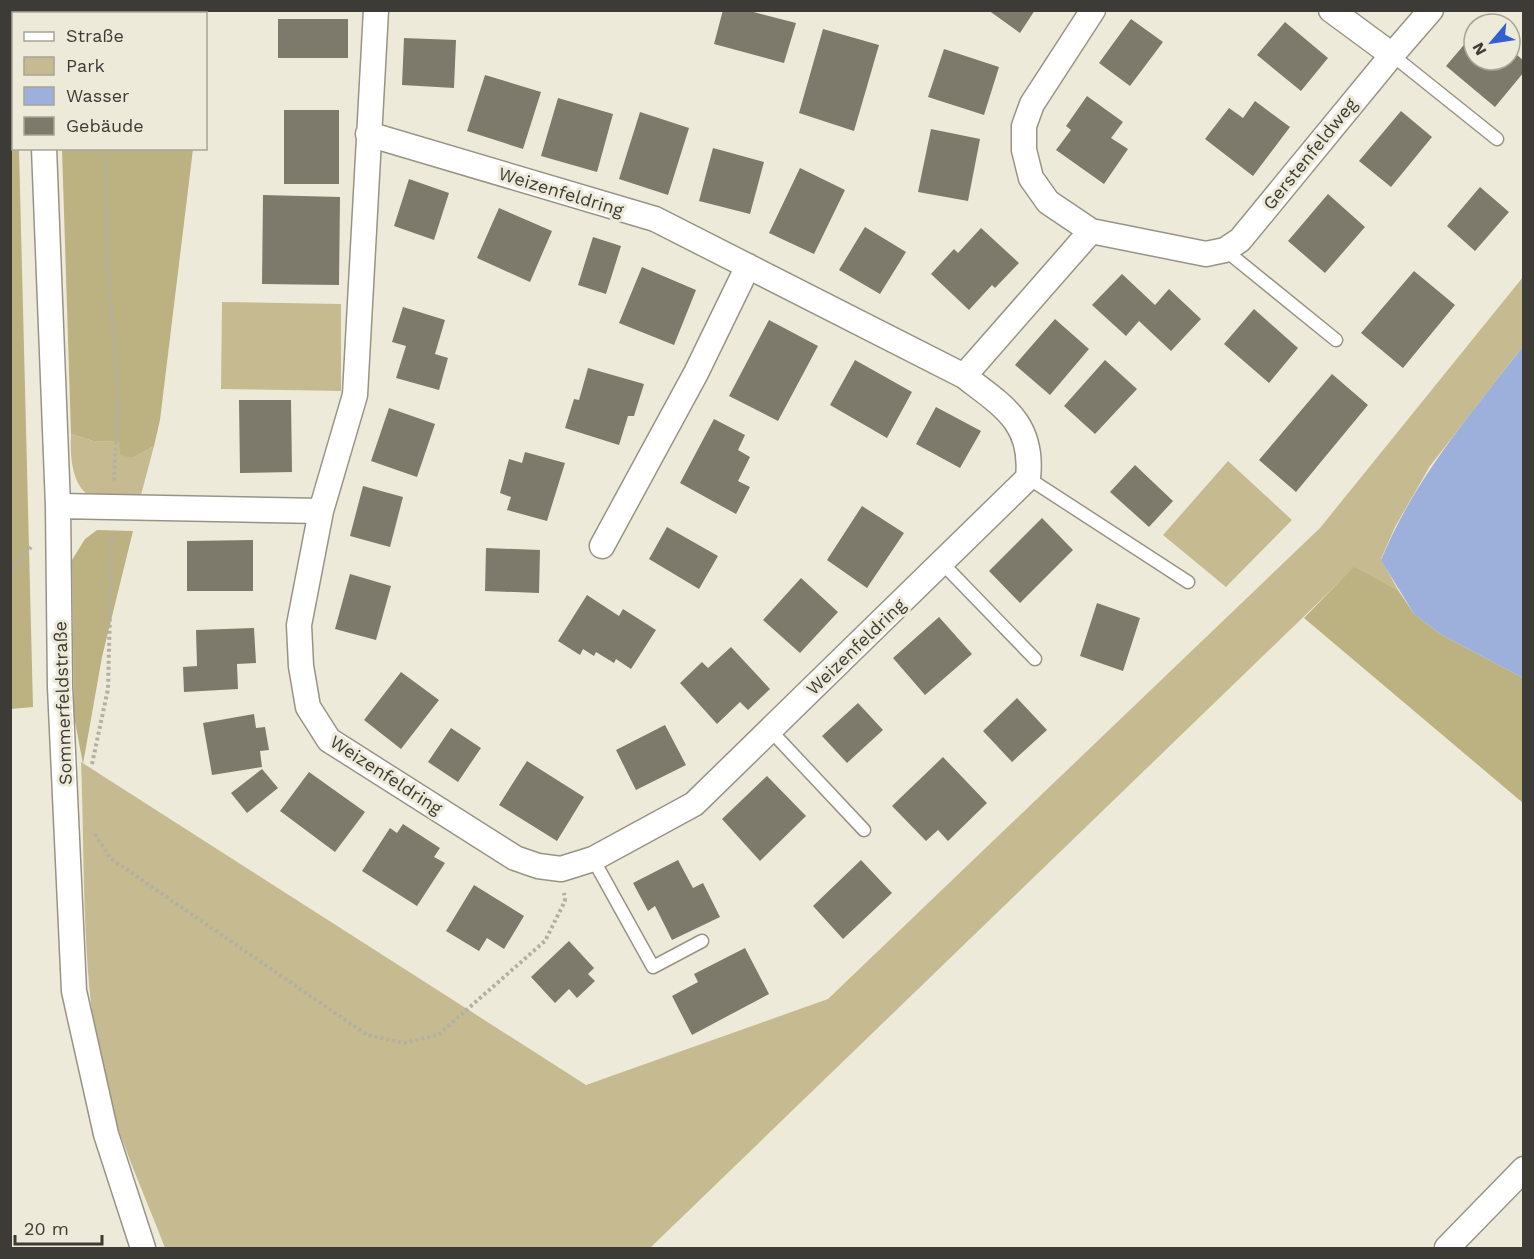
<svg xmlns="http://www.w3.org/2000/svg" width="1534" height="1259" viewBox="0 0 1534 1259" font-family="'Work Sans',sans-serif">
  <style>
    .green { fill: #c6bb90 }
    .forest { fill: #bcb180 }
    .water { fill: #9cb0db }
    .building { fill: #7e7a6b }
    .lines { fill: none; stroke-linecap: round; stroke-linejoin: round }
    .service-casing { stroke: #989485; stroke-width: 15 }
    .minor-casing { stroke: #989485; stroke-width: 27 }
    .path { stroke: #b3b0a2; stroke-width: 4; stroke-dasharray: 3 3; stroke-linecap: butt }
    .service { stroke: #fff; stroke-width: 12 }
    .minor { stroke: #fff; stroke-width: 24 }
    .labels { text-anchor: middle; stroke-width: 6; stroke-linejoin: round; paint-order: stroke }
    .street-label { font-size: 18px; fill: #3d3b35; stroke: #eeead9 }
  </style>
  <rect width="100%" height="100%" fill="#eeead9"/>
  <!-- green -->
  <path class="green" d="M 1523,277 L 1523,346 L 1430,466 L 1395,527 L 1381,559 L 1398,590 L 1354,568 L 650,1248 L 165,1248 C 143,1190 114,1129 101,1068 C 81,972 85,860 81,762 L 586,1085 L 828,999 L 1320,528 Z
    M 222,302 L 341,304 L 341,391 L 221,389 Z
    M 71,434 L 93,441 L 120,442 L 133,458 L 154,446 L 140,499 C 128,499 114,501 102,500 C 71,496 70,457 71,434 Z
    M 1228,461 L 1292,520 L 1226,587 L 1163,535 Z"/>
  <!-- forest -->
  <path class="forest" d="M 16,11 L 14,14 L 14,148 L 19,149 L 33,707 L 11,709 L 10,11 Z
    M 59,11 L 199,10 L 199,14 L 59,14 Z
    M 62,149 L 193,149 L 160,420 L 154,446 L 133,458 L 120,455 L 119,442 L 93,441 L 71,434 Z
    M 97,530 L 133,531 L 102,657 L 83,764 L 74,716 L 72,560 L 85,539 Z
    M 1354,567 L 1398,590 L 1414,614 L 1442,635 L 1523,678 L 1523,803 L 1304,618 Z"/>
  <!-- water -->
  <path class="water" d="M 1523,346 L 1523,678 L 1442,635 L 1414,614 L 1381,560 C 1416,476 1469,417 1523,346 Z"/>
  <!-- building -->
  <path class="building" d="M 723,10 L 746,10 L 796,23 L 784,63 L 714,44 Z
    M 988,10 L 1035,10 L 1020,33 Z
    M 278,19 L 348,19 L 348,58 L 278,58 Z
    M 1131,19 L 1163,42 L 1130,86 L 1099,63 Z
    M 1285,22 L 1328,58 L 1301,91 L 1257,55 Z
    M 823,29 L 879,45 L 854,131 L 799,113 Z
    M 1474,33 L 1474,60 L 1510,60 L 1510,49 L 1524,61 L 1524,72 L 1495,107 L 1446,66 Z
    M 404,38 L 456,40 L 454,88 L 402,85 Z
    M 944,49 L 999,67 L 984,115 L 928,97 Z
    M 485,75 L 541,92 L 523,149 L 467,131 Z
    M 1087,96 L 1123,122 L 1111,138 L 1128,149 L 1104,184 L 1056,150 L 1071,130 L 1066,126 Z
    M 558,98 L 613,114 L 597,172 L 541,156 Z
    M 1255,101 L 1290,127 L 1253,176 L 1205,139 L 1229,108 L 1243,118 Z
    M 284,110 L 339,110 L 339,184 L 284,184 Z
    M 1401,111 L 1432,137 L 1391,187 L 1359,161 Z
    M 640,112 L 689,128 L 668,195 L 619,179 Z
    M 931,129 L 980,139 L 968,201 L 918,192 Z
    M 713,148 L 764,162 L 750,214 L 699,201 Z
    M 800,168 L 845,190 L 814,254 L 769,233 Z
    M 409,179 L 449,193 L 434,240 L 394,226 Z
    M 1480,187 L 1509,212 L 1475,251 L 1447,226 Z
    M 1328,194 L 1365,227 L 1325,273 L 1288,241 Z
    M 263,195 L 340,197 L 339,285 L 262,284 Z
    M 499,208 L 552,231 L 530,282 L 477,258 Z
    M 865,227 L 906,252 L 880,294 L 839,270 Z
    M 981,228 L 1019,263 L 995,288 L 992,285 L 969,310 L 931,274 L 954,249 L 958,253 Z
    M 593,237 L 621,246 L 606,294 L 578,285 Z
    M 642,267 L 696,290 L 674,345 L 619,323 Z
    M 1414,271 L 1455,305 L 1403,368 L 1361,333 Z
    M 1122,274 L 1155,305 L 1169,289 L 1201,319 L 1171,351 L 1139,321 L 1126,336 L 1092,305 Z
    M 403,307 L 445,320 L 435,354 L 448,358 L 439,390 L 396,378 L 406,346 L 392,342 Z
    M 1254,309 L 1298,348 L 1269,383 L 1224,344 Z
    M 1055,319 L 1089,349 L 1050,395 L 1015,365 Z
    M 769,320 L 818,346 L 778,421 L 729,396 Z
    M 855,360 L 912,392 L 887,438 L 830,405 Z
    M 1105,360 L 1137,389 L 1095,434 L 1064,406 Z
    M 588,368 L 644,384 L 634,416 L 628,416 L 619,445 L 565,428 L 574,399 L 579,400 Z
    M 1332,374 L 1368,405 L 1296,492 L 1259,460 Z
    M 239,400 L 291,400 L 292,472 L 240,473 Z
    M 936,407 L 981,431 L 960,468 L 916,444 Z
    M 389,408 L 435,424 L 417,477 L 371,461 Z
    M 714,419 L 745,435 L 738,450 L 750,457 L 738,481 L 750,487 L 736,514 L 680,483 Z
    M 525,452 L 565,463 L 547,521 L 507,510 L 511,497 L 500,493 L 509,459 L 522,463 Z
    M 1135,465 L 1173,501 L 1149,527 L 1110,492 Z
    M 363,486 L 403,497 L 390,547 L 350,536 Z
    M 862,506 L 904,533 L 867,588 L 827,560 Z
    M 1042,518 L 1073,550 L 1020,603 L 989,571 Z
    M 667,527 L 718,556 L 699,589 L 649,559 Z
    M 253,540 L 253,591 L 187,591 L 187,541 Z
    M 486,548 L 540,550 L 539,593 L 485,591 Z
    M 350,574 L 391,586 L 376,640 L 335,629 Z
    M 801,578 L 838,612 L 800,653 L 763,620 Z
    M 587,595 L 619,616 L 623,609 L 656,630 L 631,669 L 616,659 L 614,663 L 596,652 L 594,656 L 583,649 L 580,655 L 558,641 Z
    M 1097,603 L 1140,618 L 1123,671 L 1080,656 Z
    M 939,617 L 972,654 L 925,695 L 893,658 Z
    M 254,628 L 256,663 L 237,664 L 238,689 L 184,692 L 183,667 L 197,666 L 196,630 Z
    M 731,647 L 770,689 L 748,710 L 740,702 L 717,724 L 680,683 L 702,662 L 708,668 Z
    M 401,672 L 439,700 L 401,749 L 364,720 Z
    M 1017,698 L 1047,730 L 1012,762 L 983,731 Z
    M 858,703 L 883,730 L 847,763 L 822,736 Z
    M 254,714 L 256,728 L 265,727 L 269,750 L 260,751 L 262,767 L 212,775 L 203,723 Z
    M 665,725 L 686,765 L 636,790 L 616,750 Z
    M 451,728 L 481,748 L 458,782 L 428,762 Z
    M 943,757 L 987,803 L 948,841 L 938,830 L 926,841 L 892,806 Z
    M 527,761 L 584,797 L 557,841 L 499,805 Z
    M 262,769 L 278,788 L 247,813 L 231,793 Z
    M 309,772 L 365,812 L 335,852 L 280,811 Z
    M 767,776 L 806,816 L 760,861 L 722,819 Z
    M 403,824 L 440,848 L 434,857 L 445,863 L 417,906 L 362,871 L 390,828 L 397,833 Z
    M 678,860 L 693,888 L 703,883 L 720,917 L 672,940 L 655,906 L 648,911 L 633,883 Z
    M 861,860 L 892,893 L 843,939 L 813,906 Z
    M 474,885 L 524,916 L 504,949 L 487,938 L 479,951 L 446,931 Z
    M 569,941 L 594,968 L 588,974 L 595,981 L 577,998 L 569,989 L 555,1003 L 531,977 Z
    M 745,948 L 769,994 L 692,1035 L 672,996 L 698,982 L 694,974 Z"/>
  <g class="lines">
    <defs>
      <path id="service" d="M 1392,55 L 1497,139
        M 1225,250 L 1336,340
        M 1028,478 L 1188,582
        M 942,563 L 1035,659
        M 771,731 L 864,830
        M 593,859 L 653,967 L 702,941"/>
      <path id="minor" d="M 40,10 L 40,14
        M 1093,10 L 1032,104 L 1024,126 L 1024,150 L 1031,178 L 1048,202 L 1091,231 L 1206,254 L 1225,250 L 1240,240 L 1392,55 L 1431,10
        M 1331,10 L 1392,55
        M 368,134 L 655,219 L 964,376 C 1003,406 1034,423 1028,478 L 694,804 L 593,859 L 561,869 L 538,866 L 515,858 L 329,740 L 308,707 L 301,666 L 299,625 L 321,511 L 355,395 L 376,10
        M 44,148 L 58,506 L 60,687 L 74,991 L 106,1134 L 143,1248
        M 964,376 L 1091,231
        M 58,506 L 321,511
        M 602,546 L 696,373 L 748,266
        M 1447,1248 L 1524,1169"/>
    </defs>
    <!-- service casing -->
    <use href="#service" class="service-casing"/>
    <!-- minor casing -->
    <use href="#minor" class="minor-casing"/>
    <!-- path -->
    <path class="path" d="M 100,10 L 100,14
      M 106,148 L 108,266 L 118,393 L 114,481
      M 10,572 L 31,547
      M 92,764 L 108,689 L 112,533
      M 95,834 L 110,858 L 367,1035 L 404,1043 L 438,1035 L 545,941 L 565,901 L 564,893"/>
    <!-- service -->
    <use href="#service" class="service"/>
    <!-- minor -->
    <use href="#minor" class="minor"/>
  </g>
  <g class="labels">
    <!-- street labels -->
    <g class="street-label">
      <text transform="translate(1310 154) rotate(-51)" y="6">Gerstenfeldweg</text>
      <text transform="translate(561 192) rotate(17)" y="6">Weizenfeldring</text>
      <text transform="translate(856 647) rotate(-44)" y="6">Weizenfeldring</text>
      <text transform="translate(63 703) rotate(-92)" y="6">Sommerfeldstraße</text>
      <text transform="translate(386 775) rotate(33)" y="6">Weizenfeldring</text>
    </g>
  </g>
  <!-- border -->
  <rect width="1534" height="1259" fill="none" stroke="#3d3b35" stroke-width="24"/>
  <!-- legend -->
  <rect x="12" y="12" width="195" height="138" fill="#eeead9" stroke="#a7a497" stroke-width="1.5"/>
  <rect x="24" y="32" width="30" height="9" fill="#ffffff" stroke="#a7a497" stroke-width="1.5"/>
  <text x="66" y="42" font-size="18" fill="#3d3b35">Straße</text>
  <rect x="24" y="57" width="30" height="18" fill="#c6bb90" stroke="#a7a497" stroke-width="1.5"/>
  <text x="66" y="72" font-size="18" fill="#3d3b35">Park</text>
  <rect x="24" y="87" width="30" height="18" fill="#9cb0db" stroke="#a7a497" stroke-width="1.5"/>
  <text x="66" y="102" font-size="18" fill="#3d3b35">Wasser</text>
  <rect x="24" y="117" width="30" height="18" fill="#7e7a6b" stroke="#a7a497" stroke-width="1.5"/>
  <text x="66" y="132" font-size="18" fill="#3d3b35">Gebäude</text>
  <!-- north arrow -->
  <g transform="translate(1492 42) rotate(241)"><circle r="28" fill="#eeead9" stroke="#a7a497" stroke-width="1.5"/>
  <path d="M0-4.5L10 22L0 15L-10 22Z" fill="#3360cf"/>
  <text y="-9" font-size="16" font-weight="bold" text-anchor="middle" fill="#3d3b35">N</text>
  </g>
  <!-- scale -->
  <path d="M15 1235v9h87v-9" fill="none" stroke="#3d3b35" stroke-width="3"/>
  <text x="24" y="1235" font-size="18" fill="#3d3b35" stroke="#eeead9" stroke-width="4.5" paint-order="stroke">20 m</text>
</svg>
